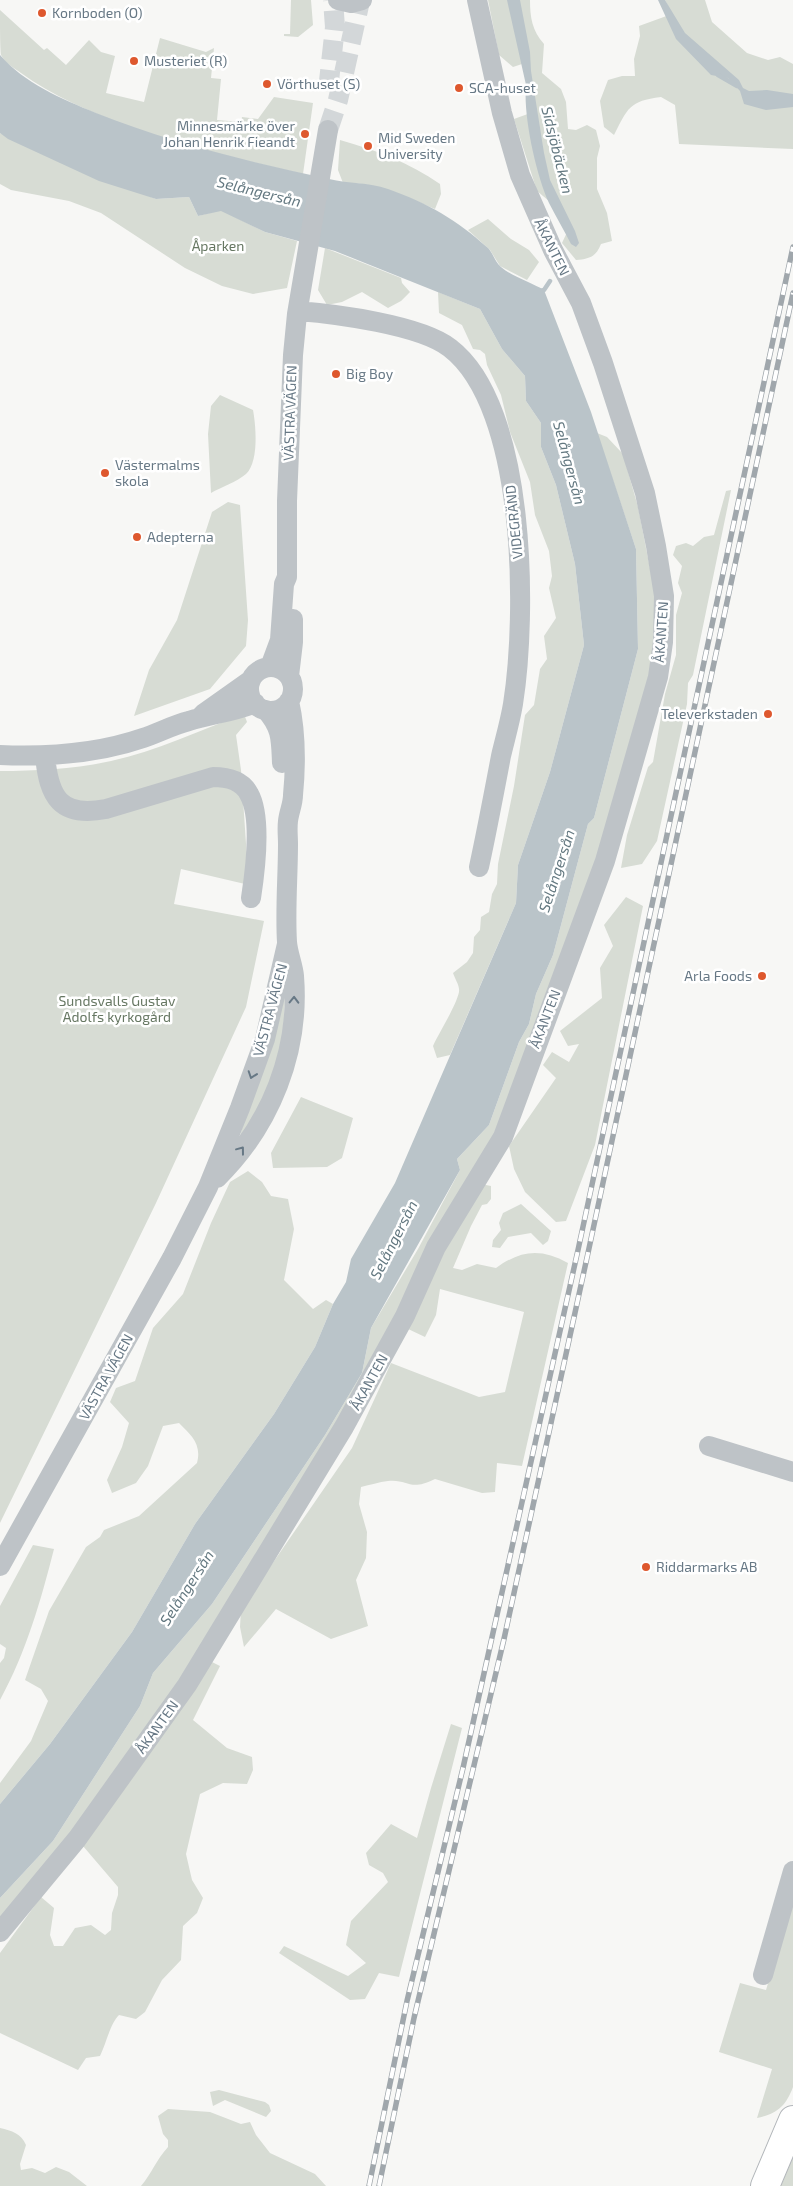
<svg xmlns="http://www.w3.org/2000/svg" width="793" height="2186" viewBox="0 0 793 2186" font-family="'Exo 2',sans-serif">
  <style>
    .green { fill: #d7dcd4 }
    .water { fill: #bac4c9 }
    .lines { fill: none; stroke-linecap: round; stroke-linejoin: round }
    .stream { stroke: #bac4c9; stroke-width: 4.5 }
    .minor-tunnel { stroke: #d3d7d9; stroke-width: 20; stroke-dasharray: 20 10; stroke-linecap: butt }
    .highway-casing { stroke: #b2b6ba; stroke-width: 30 }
    .minor { stroke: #bec3c7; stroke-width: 20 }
    .highway { stroke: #fff; stroke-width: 28 }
    .rail-casing { stroke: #a0a7ac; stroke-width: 5.5 }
    .rail { stroke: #fff; stroke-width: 4; stroke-dasharray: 11; stroke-linecap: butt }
    .oneway { stroke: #677885 }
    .poi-dot { fill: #de582e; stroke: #fff; stroke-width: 2 }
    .labels { text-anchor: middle; stroke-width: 5; stroke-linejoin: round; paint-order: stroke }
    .poi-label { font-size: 14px; fill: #677885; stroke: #fff; text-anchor: start }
    .park-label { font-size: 14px; fill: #667762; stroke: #fff }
    .street-label { font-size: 14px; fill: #677885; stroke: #fff }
    .water-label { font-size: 15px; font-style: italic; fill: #637880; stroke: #fff }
  </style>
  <rect width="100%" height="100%" fill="#f7f7f5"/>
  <!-- green -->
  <path class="green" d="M 291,0 L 311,0 L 313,25 L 298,37 L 284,36 L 284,34 L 290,34 Z
    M 488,0 L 530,0 C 530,17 532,31 544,44 L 542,73 L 561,89 L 566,102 L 568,129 L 576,130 L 587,125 L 596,130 L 600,146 L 597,158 L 597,189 L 607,213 L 612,241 L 601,244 C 596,257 589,259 576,260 L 562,243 L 569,228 L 561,211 L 537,191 L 514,119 L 536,111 L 528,62 L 513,67 L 499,55 Z
    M 665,0 L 705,0 L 712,22 L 747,53 L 768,60 L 780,57 L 793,64 L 793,149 L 679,144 L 675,105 L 661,97 C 629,101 628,108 614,135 L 604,127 L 600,101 L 608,80 L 622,76 L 635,76 L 634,59 L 640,36 L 639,26 L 672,14 Z
    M 0,10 L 44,50 L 47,48 L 66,65 L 89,40 L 101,52 L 115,56 L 106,93 L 144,102 L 160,38 L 206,52 L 214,48 L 211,78 L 221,79 L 217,120 L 241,122 L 242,117 L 258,119 L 274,97 L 313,103 L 303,174 C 215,154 93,125 21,73 C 14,68 5,63 1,55 C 0,48 0,20 0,10 Z
    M 0,133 L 38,152 L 156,199 L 189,197 L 198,216 L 221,210 L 265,232 L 297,241 L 287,288 L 253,294 L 222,286 L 185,268 L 101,213 L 69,201 L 11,190 L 0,184 Z
    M 340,140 C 376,150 410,163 440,184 L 441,194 L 435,209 C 405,196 377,182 343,183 L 338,170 Z
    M 488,219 L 511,239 L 529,250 L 539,262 L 527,280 L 500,266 L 490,250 L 468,230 Z
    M 325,248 L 401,278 L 402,283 L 410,292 L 401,301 L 388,308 L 362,292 L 342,302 L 327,305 L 318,290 Z
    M 438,292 L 480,309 L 502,349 L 525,376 L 526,401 L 541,423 L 541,447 L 556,485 L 575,564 L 584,645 L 550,772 L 518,865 L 516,903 L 450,1055 L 437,1058 L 433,1046 C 440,1031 456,1006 459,992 C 460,986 455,979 453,973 L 467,962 L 473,953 L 474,937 L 480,930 L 481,917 L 489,912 L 492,894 L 497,884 L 498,864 L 514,786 L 525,715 L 534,705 L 540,669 L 547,659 L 544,636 L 556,618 L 549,588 L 552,576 L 549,551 L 535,515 L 530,482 L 510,432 L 501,395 L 487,365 L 485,354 L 480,350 L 473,349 L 462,325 L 439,313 Z
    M 220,395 L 253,410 C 256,426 259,462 246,474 C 237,482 221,487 211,493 L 208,434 L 211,406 Z
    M 597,433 L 607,437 L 623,454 L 638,507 L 655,594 L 654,656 L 604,838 L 499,1134 L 356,1399 L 126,1764 L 0,1926 L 0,1898 L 53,1841 L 140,1706 L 153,1673 L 212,1604 L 325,1435 L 362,1373 L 371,1328 L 418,1249 L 460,1170 L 457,1159 L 489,1125 L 519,1042 L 529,1024 L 536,994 L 553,955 L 588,824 L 594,818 L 638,649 L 636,549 Z
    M 731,490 L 693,675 L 688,683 L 687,704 L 657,841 L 642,864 L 621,868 L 627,835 L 648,767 L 653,762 L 665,694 L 676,655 L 676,615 L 682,593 L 678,583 L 682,566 L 673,555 L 676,546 L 686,543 L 693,546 L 704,537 L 714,535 L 726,491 Z
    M 228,502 L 240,505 L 248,620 L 246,646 L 210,689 L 134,716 L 149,670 L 177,620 L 212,512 Z
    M 244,714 L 247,722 L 236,735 L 241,770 L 248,873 L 245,884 L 181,869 L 174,904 L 264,921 L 246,1007 L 156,1203 L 0,1523 L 0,771 C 36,771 75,769 111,761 C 157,751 200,730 244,714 Z
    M 626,897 L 643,906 L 595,1145 L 566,1221 L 556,1222 L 525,1192 L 514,1169 L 509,1146 L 556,1078 L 543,1065 L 552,1052 L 569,1062 L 579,1044 L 568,1046 L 560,1031 L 602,998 L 600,968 L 613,946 L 604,925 Z
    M 285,986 C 285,1021 283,1056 268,1088 C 260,1107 248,1124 238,1142 Z
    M 301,1097 L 353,1118 L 342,1158 L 327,1167 L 273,1168 L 271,1153 Z
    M 248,1171 L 262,1182 L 271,1196 L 288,1199 L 294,1229 L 284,1280 L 313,1309 L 326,1300 L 333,1304 L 315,1347 L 274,1414 L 195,1524 L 132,1632 L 50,1744 L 0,1804 L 0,1783 L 31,1741 L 48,1701 L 41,1689 L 25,1680 L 49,1611 L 86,1547 L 100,1537 L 104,1530 L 139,1516 L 197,1463 C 202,1444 191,1435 179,1423 L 163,1426 L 148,1466 L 136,1483 L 112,1493 L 107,1480 L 122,1447 L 129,1423 L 110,1402 L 116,1388 L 135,1381 L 153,1328 L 183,1294 L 211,1223 L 230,1182 Z
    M 481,1184 L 491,1186 L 491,1199 L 487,1204 L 482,1205 L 471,1226 L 453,1268 L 462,1270 L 477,1264 L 496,1268 C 521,1250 541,1248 568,1263 L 522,1466 L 497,1463 L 495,1492 L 482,1493 L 435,1479 C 409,1492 409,1479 388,1481 C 379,1482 370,1485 361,1487 L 359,1504 L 367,1532 L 366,1558 L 356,1580 L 368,1626 L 331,1639 L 276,1609 L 244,1647 L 240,1627 L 241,1609 L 352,1448 L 391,1363 L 479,1397 L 505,1392 L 524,1312 L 440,1289 L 436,1315 L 425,1337 L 406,1328 L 437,1263 Z
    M 521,1204 L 551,1231 L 548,1241 L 543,1245 L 531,1233 L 508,1237 L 500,1248 L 492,1247 L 493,1240 L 501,1230 L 499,1223 L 503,1213 Z
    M 33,1545 L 54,1549 C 41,1600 26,1653 0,1700 L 0,1663 L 4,1658 L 6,1648 L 0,1644 L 0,1606 Z
    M 208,1660 L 220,1666 L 193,1720 L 227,1748 L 252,1757 L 253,1770 L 247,1784 L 223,1783 L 200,1794 L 186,1854 L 192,1880 L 203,1898 L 197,1913 L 183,1926 L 181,1960 L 162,1980 L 145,2012 L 136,2019 L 119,2015 C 110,2024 106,2044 100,2056 L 86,2058 L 78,2070 L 0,2033 L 0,1953 L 41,1897 L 54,1908 L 50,1935 L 54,1946 L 63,1946 L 75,1928 L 91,1925 L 105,1935 L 111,1930 L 112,1913 L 118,1895 L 118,1887 L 83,1846 Z
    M 451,1724 L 462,1728 L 399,1977 L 379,1973 L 365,1999 L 350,2000 L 279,1953 L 284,1946 L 348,1976 L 366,1963 L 346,1945 L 351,1921 L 388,1882 L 383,1873 L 369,1865 L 366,1853 L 391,1824 L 417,1838 L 431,1788 Z
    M 793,1899 L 793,2087 C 786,2106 777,2114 757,2118 L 772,2069 L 719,2052 L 740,1983 L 766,1990 Z
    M 219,2090 L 265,2102 L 269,2105 L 271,2111 L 266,2117 L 225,2100 L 213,2106 L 210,2092 Z
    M 168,2109 L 210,2112 L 241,2124 L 250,2122 L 256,2135 L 270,2153 L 315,2174 L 326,2186 L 141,2186 C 152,2173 156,2160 168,2147 L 168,2140 L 163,2134 L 158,2116 Z
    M 0,2128 C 12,2131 21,2133 26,2145 L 20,2164 L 21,2170 L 32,2168 L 45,2173 L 56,2167 L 69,2172 L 87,2186 L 0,2186 Z
    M 793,2157 L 793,2186 L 781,2186 Z"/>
  <!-- water -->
  <path class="water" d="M 507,0 L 520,0 L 530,52 L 531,71 L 544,153 L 550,180 L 575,231 L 579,243 L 576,247 L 571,244 C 564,230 556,217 549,203 C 536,174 523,116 526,85 Z
    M 658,0 L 665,0 L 685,33 L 739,80 L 743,88 L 749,91 L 767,90 L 793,94 L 793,107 L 766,110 L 744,104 L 740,91 L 728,78 L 711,75 L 676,39 Z
    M 0,55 C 24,83 62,99 96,113 C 171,143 250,162 329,179 C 349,184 368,182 388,189 C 428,203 457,220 488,248 C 493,253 495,262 501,267 C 511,276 532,283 544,290 L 591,412 L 636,549 L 638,649 L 594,818 L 588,824 L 553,955 L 536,994 L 529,1024 L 519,1042 L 489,1125 L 457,1159 L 460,1170 L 371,1328 L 362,1373 L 325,1435 L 212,1604 L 153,1673 L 140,1706 L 53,1841 L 0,1898 L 0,1804 L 50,1744 L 132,1632 L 195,1524 L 274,1414 L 315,1347 L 333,1304 L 346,1282 L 351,1259 L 395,1183 L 516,903 L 518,865 L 550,772 L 584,645 L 575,564 L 556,485 L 541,447 L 541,423 L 526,401 L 525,376 L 502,349 L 480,309 L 335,251 L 265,232 L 221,211 L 198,216 L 189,197 L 156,199 L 99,181 L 8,139 L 0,133 Z"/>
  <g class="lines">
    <!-- stream -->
    <path class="stream" d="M 718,75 L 737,86
      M 541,291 L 544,290 L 550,281"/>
    <!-- minor-tunnel -->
    <path class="minor-tunnel" d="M 328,90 L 335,27 L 333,0
      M 328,130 L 338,100 L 360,1"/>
    <defs>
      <path id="highway" d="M 765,2186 L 793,2120"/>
    </defs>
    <!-- highway casing -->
    <use href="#highway" class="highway-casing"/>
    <!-- minor -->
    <path class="minor" d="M 338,0 L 351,3 L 362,0
      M 298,311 C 336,314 421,325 450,348 C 527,407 527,616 513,704 C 510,722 505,739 501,756 C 494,793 487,830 479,867
      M 270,667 L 280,640 L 284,584 L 287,577 L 287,501 L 293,355 L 297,314 L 328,130
      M249 689a22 22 0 1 1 44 0a22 22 0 1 1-44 0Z
      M 289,676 L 293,642 L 293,619
      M 266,710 C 282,728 281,740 282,763
      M 203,714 L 251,680
      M 0,755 C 48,757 97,754 143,738 C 158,733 173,725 189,721 C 211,714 234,712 255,703
      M 45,756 C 49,797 60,818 106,809 L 213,777 C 227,777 242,780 249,794 C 262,817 255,872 251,898
      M 217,1178 C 271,1125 300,1051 294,976 C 293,965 288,954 287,942 C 285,910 288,876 288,844 C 288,836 287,829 288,821 C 289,812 293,804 293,795 C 296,764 296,732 289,701
      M 709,1446 L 793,1472
      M 0,1566 L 172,1258 L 208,1187 L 240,1108 L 265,1039 L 287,944
      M 0,1932 L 77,1839 L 187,1685 L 344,1427 L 405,1316 L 436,1247 L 503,1137 L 605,861 L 658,677 L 663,642 L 664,596 L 656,546 L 645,493 L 603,363 L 581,303 L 553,250 L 520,175 L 502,113 L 477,0
      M 763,1975 L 793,1871"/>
    <!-- highway -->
    <use href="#highway" class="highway"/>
    <defs>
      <path id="rail" d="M 369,2186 L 407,2001 L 463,1768 L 578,1250 L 793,247
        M 379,2186 L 414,2018 L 504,1639 L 588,1253 L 793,293"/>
    </defs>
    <!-- rail casing -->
    <use href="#rail" class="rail-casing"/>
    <!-- rail -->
    <use href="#rail" class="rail"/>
  </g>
  <!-- one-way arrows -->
  <defs><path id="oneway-chevron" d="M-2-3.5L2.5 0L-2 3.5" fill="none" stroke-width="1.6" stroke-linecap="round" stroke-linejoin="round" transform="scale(1.25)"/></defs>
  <g class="oneway">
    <use href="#oneway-chevron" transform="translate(294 1000) rotate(-89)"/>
    <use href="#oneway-chevron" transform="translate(252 1075) rotate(109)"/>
    <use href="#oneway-chevron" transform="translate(241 1150) rotate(-53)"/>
  </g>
  <!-- markers -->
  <g class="poi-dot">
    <circle cx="42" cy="13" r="5"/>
    <circle cx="134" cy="61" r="5"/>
    <circle cx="267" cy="84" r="5"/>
    <circle cx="459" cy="88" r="5"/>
    <circle cx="305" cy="134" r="5"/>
    <circle cx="368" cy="146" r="5"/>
    <circle cx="336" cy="374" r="5"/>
    <circle cx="105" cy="473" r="5"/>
    <circle cx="137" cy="537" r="5"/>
    <circle cx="768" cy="714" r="5"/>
    <circle cx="762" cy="976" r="5"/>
    <circle cx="646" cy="1567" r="5"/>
  </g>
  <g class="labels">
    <!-- poi labels -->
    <g class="poi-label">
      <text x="52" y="18">Kornboden (O)</text>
      <text x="144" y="66">Musteriet (R)</text>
      <text x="277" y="89">Vörthuset (S)</text>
      <text x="469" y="93">SCA-huset</text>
      <text x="295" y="131" text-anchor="end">Minnesmärke över<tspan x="295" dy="16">Johan Henrik Fieandt</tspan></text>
      <text x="378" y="143">Mid Sweden<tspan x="378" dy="16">University</tspan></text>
      <text x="346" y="379">Big Boy</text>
      <text x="115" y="470">Västermalms<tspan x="115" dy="16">skola</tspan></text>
      <text x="147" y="542">Adepterna</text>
      <text x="758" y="719" text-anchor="end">Televerkstaden</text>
      <text x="752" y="981" text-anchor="end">Arla Foods</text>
      <text x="656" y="1572">Riddarmarks AB</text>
    </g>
    <!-- park labels -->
    <g class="park-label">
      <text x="218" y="251">Åparken</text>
      <text x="117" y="1006">Sundsvalls Gustav<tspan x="117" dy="16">Adolfs kyrkogård</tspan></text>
    </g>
    <!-- street labels -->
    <g class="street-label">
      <text transform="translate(552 247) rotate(64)" y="5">ÅKANTEN</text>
      <text transform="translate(290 413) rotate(-88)" y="5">VÄSTRA VÄGEN</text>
      <text transform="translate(514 522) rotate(-96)" y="5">VIDEGRÄND</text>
      <text transform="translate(661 632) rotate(-86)" y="5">ÅKANTEN</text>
      <text transform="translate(270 1010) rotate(-75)" y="5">VÄSTRA VÄGEN</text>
      <text transform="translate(545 1019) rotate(-69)" y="5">ÅKANTEN</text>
      <text transform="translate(106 1377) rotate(-61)" y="5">VÄSTRA VÄGEN</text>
      <text transform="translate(369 1382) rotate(-61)" y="5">ÅKANTEN</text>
      <text transform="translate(157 1727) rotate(-54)" y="5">ÅKANTEN</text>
    </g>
    <!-- water labels -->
    <g class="water-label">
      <text transform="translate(557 150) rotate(76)" y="5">Sidsjöbäcken</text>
      <text transform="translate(259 192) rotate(14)" y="5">Selångersån</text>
      <text transform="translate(569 463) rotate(75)" y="5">Selångersån</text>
      <text transform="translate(557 871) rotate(-72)" y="5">Selångersån</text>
      <text transform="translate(394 1240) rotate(-63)" y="5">Selångersån</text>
      <text transform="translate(187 1588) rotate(-57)" y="5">Selångersån</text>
    </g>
  </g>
</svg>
